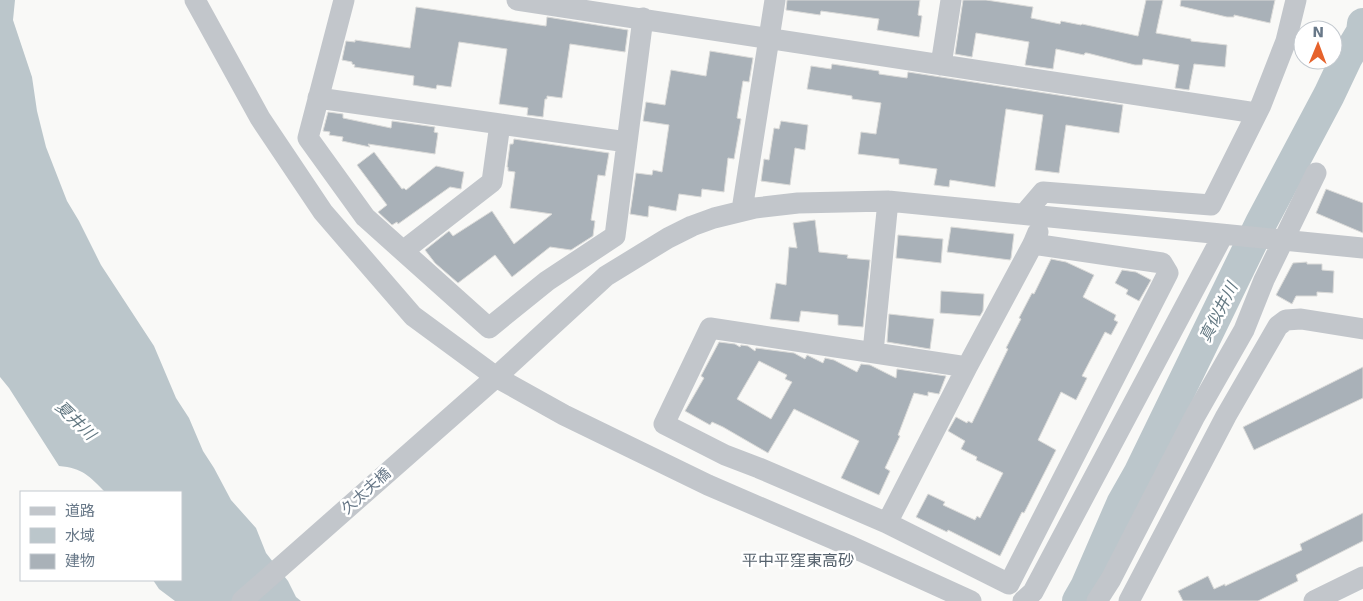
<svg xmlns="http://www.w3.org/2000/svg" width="1363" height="601" viewBox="0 0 1363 601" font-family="'DejaVu Sans','Noto Sans JP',sans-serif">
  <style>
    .water { fill: #bbc6cb }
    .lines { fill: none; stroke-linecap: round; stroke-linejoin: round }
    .river { stroke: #bbc6cb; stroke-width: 32 }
    .building { fill: #a9b1b8; stroke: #dbdbd9; fill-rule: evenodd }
    .minor { stroke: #c2c6cb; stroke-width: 21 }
    .labels { text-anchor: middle; stroke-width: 5; stroke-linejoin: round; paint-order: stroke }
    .street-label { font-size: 15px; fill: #687888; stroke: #fff }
    .water-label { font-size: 16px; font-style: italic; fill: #647983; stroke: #fff }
    .neighbourhood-label { font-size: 16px; fill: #56626d; stroke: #fff }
  </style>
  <rect width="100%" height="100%" fill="#f9f9f7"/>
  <!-- water -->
  <path class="water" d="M 0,0 L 15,0 L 13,20 L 32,77 L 37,111 L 46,147 L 67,201 L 79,221 L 101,265 L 154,346 L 176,398 L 189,418 L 203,451 L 214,468 L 231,500 L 256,528 L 266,553 L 288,581 L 296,597 L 301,601 L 175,601 L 159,589 L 153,580 L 181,580 L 181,492 L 105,492 C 89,476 83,468 59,466 L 9,388 L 0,377 Z"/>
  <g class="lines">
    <!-- river -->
    <path class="river" d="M 1078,601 L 1086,587 L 1122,504 L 1139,474 L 1261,223 L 1329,95 L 1347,57 L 1362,32 L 1363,24"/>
  </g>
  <!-- building -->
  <path class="building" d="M 787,0 L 920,0 L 918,15 L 922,16 L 919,37 L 877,30 L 879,19 L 821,11 L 820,15 L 786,10 Z
    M 963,0 L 986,0 L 1033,7 L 1031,18 L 1060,24 L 1061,21 L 1081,25 L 1082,24 L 1138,36 L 1146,0 L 1163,0 L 1156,33 L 1191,39 L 1191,41 L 1227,45 L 1225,67 L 1194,64 L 1189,90 L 1175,88 L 1179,65 L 1143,59 L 1142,65 L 1135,65 L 1087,53 L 1085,53 L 1084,55 L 1056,49 L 1053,69 L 1025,65 L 1029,42 L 976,33 L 972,57 L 955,54 Z
    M 1181,0 L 1275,0 L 1270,23 L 1234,15 L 1234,17 L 1227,17 L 1180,6 Z
    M 416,7 L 546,26 L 547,17 L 628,30 L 625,52 L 570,44 L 562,98 L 547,96 L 547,99 L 545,99 L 543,117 L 527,115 L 528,108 L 499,104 L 507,49 L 459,42 L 451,87 L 437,85 L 436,89 L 413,85 L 414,76 L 354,67 L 355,65 L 352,64 L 352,62 L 342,60 L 346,41 L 355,42 L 355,40 L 410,48 Z
    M 710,51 L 753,58 L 749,82 L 743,81 L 737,118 L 741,119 L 734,159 L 728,158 L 724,192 L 702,189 L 701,197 L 679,194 L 676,211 L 649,206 L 648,217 L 630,214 L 636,173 L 652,175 L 653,170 L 662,172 L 669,125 L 643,121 L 646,102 L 665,105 L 671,70 L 706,76 Z
    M 832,64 L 879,71 L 879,74 L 907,78 L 908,72 L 1123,105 L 1119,133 L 1066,125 L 1059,173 L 1035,170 L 1043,115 L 1006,109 L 995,187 L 950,180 L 949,187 L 934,185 L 937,169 L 899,164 L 899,159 L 858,154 L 861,132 L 876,134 L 881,103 L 852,99 L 852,96 L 807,89 L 811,66 L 831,69 Z
    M 328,112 L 343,114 L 343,118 L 391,128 L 392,121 L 435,127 L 434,132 L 438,133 L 435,154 L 368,144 L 370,147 L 342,141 L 343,137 L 329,135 L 330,132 L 323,131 Z
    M 781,121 L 808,125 L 805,150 L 795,148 L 790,185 L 761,181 L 764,159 L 769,160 L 774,128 L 779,129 Z
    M 514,139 L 609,153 L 605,176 L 598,175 L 591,220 L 595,221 L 593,236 L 571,250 L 550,247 L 512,277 L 495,255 L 458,283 L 435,263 L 425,250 L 449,231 L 453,236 L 492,211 L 514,244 L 552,214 L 510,208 L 515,172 L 508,171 L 508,167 L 507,167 L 510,144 L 513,144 Z
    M 374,152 L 402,189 L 404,188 L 406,190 L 436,166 L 464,172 L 461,189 L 450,187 L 398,224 L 397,222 L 392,225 L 378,212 L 387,205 L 357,165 Z
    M 1326,189 L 1363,203 L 1363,233 L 1316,213 Z
    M 815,220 L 819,252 L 848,255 L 847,258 L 870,260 L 863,327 L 838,325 L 838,315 L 801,311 L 799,322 L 770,319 L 776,283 L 786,285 L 789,247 L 797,248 L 793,223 Z
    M 951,227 L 1014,234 L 1011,258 L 1010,260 L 947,252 Z
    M 898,235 L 943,239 L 941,263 L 896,258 Z
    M 1051,259 L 1066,262 L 1094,275 L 1083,297 L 1116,315 L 1114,320 L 1118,322 L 1111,335 L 1105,332 L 1082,376 L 1087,378 L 1076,400 L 1061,392 L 1038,440 L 1056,450 L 1024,513 L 1022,512 L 1000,556 L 948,530 L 947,532 L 916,517 L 928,494 L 945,502 L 943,505 L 975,520 L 977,516 L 980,518 L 1003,473 L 976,460 L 977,457 L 961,449 L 965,441 L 948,431 L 956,417 L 967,423 L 968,421 L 972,423 L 1008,349 L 1006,348 L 1021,319 L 1019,318 L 1032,293 L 1034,294 Z
    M 1307,262 L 1307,264 L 1322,264 L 1322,270 L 1334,271 L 1333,293 L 1317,292 L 1317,296 L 1296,296 L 1292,304 L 1276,295 L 1293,263 Z
    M 1122,270 L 1136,272 L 1151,280 L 1139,301 L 1126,294 L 1128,290 L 1115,283 Z
    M 941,291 L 984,294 L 983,311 L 980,316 L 940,313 Z
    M 889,314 L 934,319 L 930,349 L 887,342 Z
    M 719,342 L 735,344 L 740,347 L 741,345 L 748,346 L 755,351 L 756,348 L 794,353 L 805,359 L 807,355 L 823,363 L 825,358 L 834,360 L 857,372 L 861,364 L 870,365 L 896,378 L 897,369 L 946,376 L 939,394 L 928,392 L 928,396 L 914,393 L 898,435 L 900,436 L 885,468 L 890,471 L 879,495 L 841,478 L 859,441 L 794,409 L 768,453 L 723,427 L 712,422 L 710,425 L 685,411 L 704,378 L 701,376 ZM 759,361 L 787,375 L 785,379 L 792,382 L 771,419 L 737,399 Z
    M 1363,367 L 1363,398 L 1254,450 L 1243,427 Z
    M 1363,513 L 1363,541 L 1296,575 L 1298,581 L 1258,601 L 1183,601 L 1178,591 L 1208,576 L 1214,589 L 1225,584 L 1225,586 L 1302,550 L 1300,544 Z"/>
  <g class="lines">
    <!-- minor -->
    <path class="minor" d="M 195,0 L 260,118 L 323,212 L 413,316 L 496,377 L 564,415 L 708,485 L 850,546 L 971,601
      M 344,0 L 308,138 L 365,217 L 489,328 L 547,281 L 615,236 L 643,18
      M 517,0 L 1256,113
      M 941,65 L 951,0
      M 318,98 L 627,142
      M 742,210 L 775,0
      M 1025,213 L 1043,192 L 1211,205 L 1261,105 L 1286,41 L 1296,0
      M 403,251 L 492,182 L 500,124
      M 873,352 L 888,201
      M 967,367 L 710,328 L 664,424 L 725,455 L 759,468 L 887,523 L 1009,584 L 1168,273 L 1162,263 L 1033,244
      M 887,523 L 967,367 L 1033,244 L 1038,232
      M 242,601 L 496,377 L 606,276 L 668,238 L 692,226 L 714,218 L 755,208 L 798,203 L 888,201 L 1363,248
      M 1023,601 L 1033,592 L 1223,235
      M 1097,601 L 1111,579 L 1195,416 L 1244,330 L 1264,280 L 1316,173
      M 1129,601 L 1226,416 L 1278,326 L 1286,320 L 1301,319 L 1363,329
      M 1314,601 L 1363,577"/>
  </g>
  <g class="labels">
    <!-- street labels -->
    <g class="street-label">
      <text transform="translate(366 491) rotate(-42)" y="5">久太夫橋</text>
    </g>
    <!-- water labels -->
    <g class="water-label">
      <text transform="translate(1218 312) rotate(-63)" y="6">真似井川</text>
      <text transform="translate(76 420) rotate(44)" y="6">夏井川</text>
    </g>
    <!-- neighbourhood labels -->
    <g class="neighbourhood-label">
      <text x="798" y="566">平中平窪東高砂</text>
    </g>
  </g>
  <!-- legend -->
  <rect x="20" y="491" width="162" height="90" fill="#ffffff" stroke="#c3c9cf"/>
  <rect x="30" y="507" width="25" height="8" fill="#c2c6cb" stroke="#c3c9cf"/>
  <text x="65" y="516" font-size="15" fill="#687888">道路</text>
  <rect x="30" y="528" width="25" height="15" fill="#bbc6cb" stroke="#c3c9cf"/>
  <text x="65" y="541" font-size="15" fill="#687888">水域</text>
  <rect x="30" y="554" width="25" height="15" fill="#a9b1b8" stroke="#c3c9cf"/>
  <text x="65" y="566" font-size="15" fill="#687888">建物</text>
  <!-- north arrow -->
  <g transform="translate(1318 45) rotate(1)"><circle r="24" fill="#ffffff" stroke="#c3c9cf"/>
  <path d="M0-4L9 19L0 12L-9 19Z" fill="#e6622b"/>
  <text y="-8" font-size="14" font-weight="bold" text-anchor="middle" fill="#687888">N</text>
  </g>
</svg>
